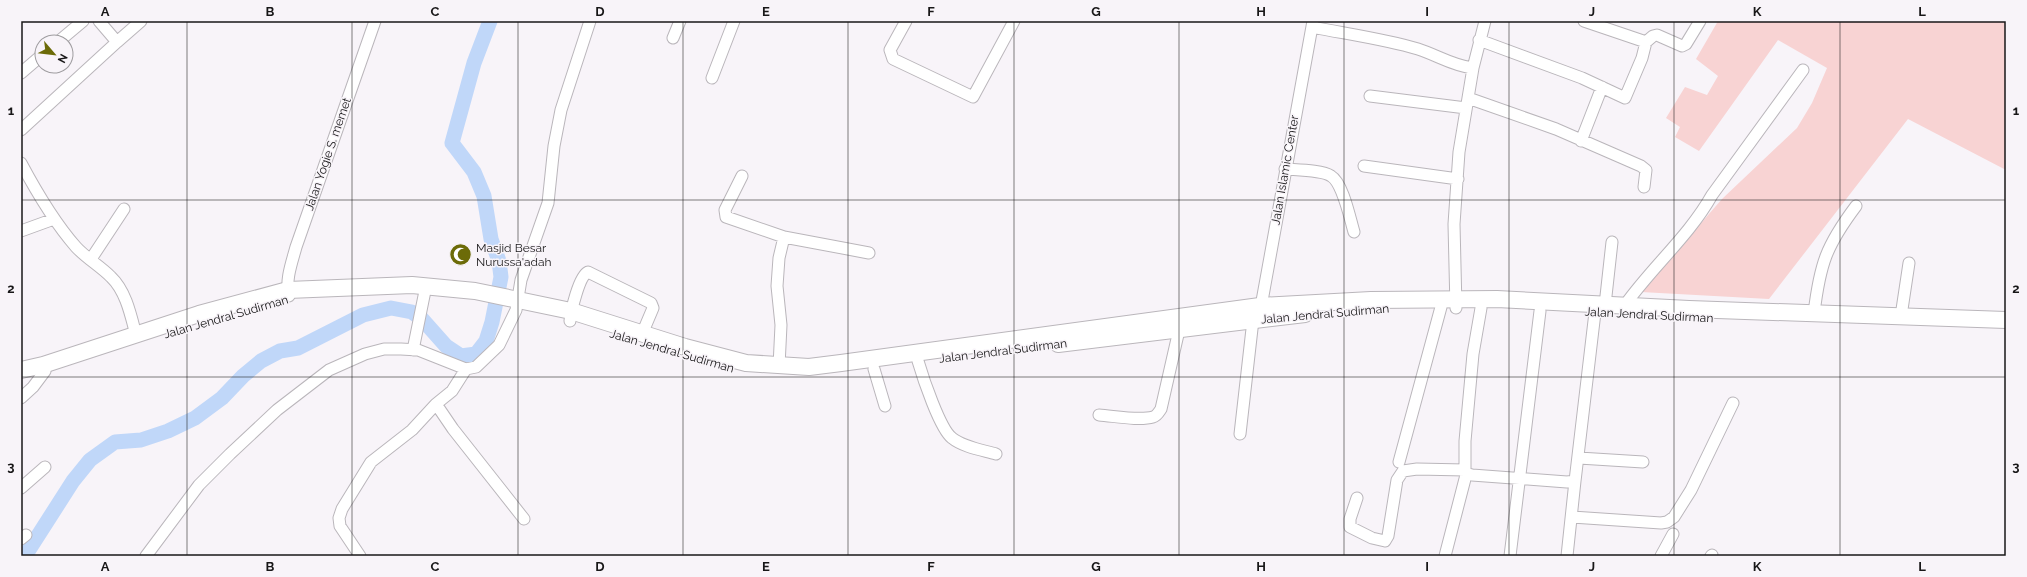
<svg xmlns="http://www.w3.org/2000/svg" width="2027" height="577" viewBox="0 0 2027 577" font-family="Raleway,sans-serif">
  <style>
    .green { fill: #f8d3d3 }
    .lines { fill: none; stroke-linecap: round; stroke-linejoin: round }
    .river { stroke: #c0d7f9; stroke-width: 15 }
    .minor-casing { stroke: #bab6bb; stroke-width: 13 }
    .highway-casing { stroke: #bab6bb; stroke-width: 18 }
    .minor { stroke: #fff; stroke-width: 11 }
    .highway { stroke: #fff; stroke-width: 16 }
    .grid { fill: none; stroke: #181718; stroke-width: 1; stroke-opacity: 0.55 }
    .labels { text-anchor: middle; stroke-width: 3; stroke-linejoin: round; paint-order: stroke }
    .street-label { font-size: 12px; fill: #181718; stroke: #f8f4f9 }
    .poi-label { font-size: 12px; fill: #181718; stroke: #f8f4f9; text-anchor: start }
    .neatline { fill: none; stroke: #181718; stroke-width: 1.5 }
    .grid-label { font-size: 13px; text-anchor: middle; font-weight: bold; fill: #181718 }
  </style>
  <rect width="100%" height="100%" fill="#f8f4f9"/>
  <!-- green -->
  <path class="green" d="M 1718,21 L 2006,21 L 2006,170 L 1908,119 L 1769,299 L 1641,292 L 1722,199 L 1797,128 L 1812,103 L 1827,68 L 1778,40 L 1699,151 L 1675,137 L 1680,127 L 1666,118 L 1685,87 L 1707,95 L 1718,76 L 1696,59 Z"/>
  <g class="lines">
    <!-- river -->
    <path class="river" d="M 25,556 L 73,481 L 90,460 L 115,442 L 141,440 L 168,431 L 195,418 L 222,398 L 243,376 L 261,361 L 280,351 L 298,348 L 363,315 L 391,308 L 412,312 L 422,319 L 446,346 L 461,356 L 476,354 L 486,341 L 492,322 L 501,277 L 499,261 L 491,239 L 484,196 L 474,172 L 452,143 L 474,63 L 490,21"/>
    <defs>
      <path id="minor" d="M 906,21 L 890,50 L 893,59 L 973,97 L 1014,21
        M 1584,21 L 1646,42 L 1653,36 L 1657,35 L 1682,46 L 1686,44 L 1700,21
        M 1312,27 C 1347,34 1384,39 1418,49 C 1437,55 1453,66 1473,68
        M 673,38 L 680,21
        M 1479,40 L 1582,78 L 1625,98 L 1642,58 L 1646,42
        M 58,42 L 83,21
        M 117,42 L 141,21
        M 21,73 L 42,55
        M 712,78 L 734,21
        M 1370,96 L 1466,108
        M 1468,98 L 1556,129 L 1641,166 L 1646,170 L 1644,187
        M 21,130 L 117,42 L 99,21
        M 1581,141 L 1602,87
        M 21,163 C 37,193 54,222 76,247 C 86,258 100,266 111,277 C 126,291 131,316 136,335
        M 1364,166 L 1458,179
        M 1285,169 C 1297,170 1322,170 1331,176 C 1343,183 1350,219 1354,232
        M 742,176 L 725,210 L 726,217 L 784,237
        M 21,231 L 54,219
        M 91,259 L 124,209
        M 289,296 C 285,280 292,262 296,247 L 375,21
        M 1605,305 L 1612,242
        M 1625,305 C 1652,267 1689,236 1712,195 L 1803,70
        M 1456,308 L 1454,224 L 1459,152 L 1473,68 L 1485,21
        M 1481,308 L 1473,354 L 1465,441 L 1465,473 L 1472,475 L 1567,482 L 1575,481 L 1596,304
        M 1260,312 L 1313,21
        M 1814,313 C 1820,264 1826,246 1856,206
        M 1901,316 L 1909,263
        M 570,321 C 571,311 579,276 588,272 L 651,303 L 653,308 L 642,334
        M 413,350 L 426,286
        M 918,361 C 923,378 940,429 952,438 C 963,447 982,450 996,454
        M 779,366 L 781,325 L 777,286 L 779,258 L 784,237 L 869,253
        M 466,369 L 452,391 L 436,404 L 453,429 L 524,519
        M 874,369 L 885,406
        M 21,398 L 33,387 L 45,371 L 43,365
        M 1099,415 C 1114,416 1139,421 1153,417 C 1157,416 1159,412 1161,409 L 1179,330
        M 1240,434 L 1253,320
        M 1579,458 L 1643,462
        M 1399,462 L 1441,307
        M 21,488 L 45,467
        M 1357,498 L 1350,519 L 1350,527 L 1372,538 L 1385,541 L 1388,536 L 1397,480 L 1403,471 L 1417,469 L 1465,470
        M 1572,517 L 1661,523 L 1667,522 L 1674,517 L 1691,490 L 1733,403
        M 21,539 L 26,535
        M 146,556 L 199,485 L 230,454 L 277,410 L 329,370 L 365,354 L 384,349 L 401,349 L 418,350 L 466,369 L 476,367 L 499,345 L 516,310 L 521,280 L 548,203 L 554,146 L 561,110 L 590,21
        M 360,556 L 340,526 L 339,518 L 342,509 L 371,462 L 412,430 L 436,404
        M 1445,556 L 1466,475
        M 1510,556 L 1540,311
        M 1567,556 L 1575,481
        M 1661,556 L 1673,534
        M 1711,556 L 1712,555"/>
      <path id="highway" d="M 1058,344 L 1305,314
        M 21,370 L 43,365 L 199,314 L 288,290 L 412,285 L 475,291 L 571,311 L 685,347 L 746,363 L 809,367 L 841,363 L 1260,306 L 1371,300 L 1497,299 L 1689,309 L 2006,320"/>
    </defs>
    <!-- minor casing -->
    <use href="#minor" class="minor-casing"/>
    <!-- highway casing -->
    <use href="#highway" class="highway-casing"/>
    <!-- minor -->
    <use href="#minor" class="minor"/>
    <!-- highway -->
    <use href="#highway" class="highway"/>
  </g>
  <!-- grid -->
  <path class="grid" d="M 187,21 L 187,556M 352,21 L 352,556M 518,21 L 518,556M 683,21 L 683,556M 848,21 L 848,556M 1014,21 L 1014,556M 1179,21 L 1179,556M 1344,21 L 1344,556M 1509,21 L 1509,556M 1674,21 L 1674,556M 1840,21 L 1840,556M 21,200 L 2006,200M 21,377 L 2006,377"/>
  <!-- icons -->
  <defs>
    <symbol id="mosque-disc" viewBox="-11 -11 22 22"><circle r="9.5" fill="#6c6b08" stroke="#f8f4f9"/><path d="M3.5-4.9A6 6 0 1 0 3.5 4.9A5 5 0 1 1 3.5-4.9Z" fill="#fff"/></symbol>
  </defs>
  <g fill-rule="evenodd">
    <use href="#mosque-disc" x="448" y="242" width="25" height="25"/>
  </g>
  <g class="labels">
    <!-- street labels -->
    <g class="street-label">
      <text transform="translate(328 154) rotate(-71)" y="4">Jalan Yogie S. memet</text>
      <text transform="translate(1285 170) rotate(-80)" y="4">Jalan Islamic Center</text>
      <text transform="translate(1325 314) rotate(-5)" y="4">Jalan Jendral Sudirman</text>
      <text transform="translate(1649 315) rotate(3)" y="4">Jalan Jendral Sudirman</text>
      <text transform="translate(226 317) rotate(-16)" y="4">Jalan Jendral Sudirman</text>
      <text transform="translate(672 351) rotate(16)" y="4">Jalan Jendral Sudirman</text>
      <text transform="translate(1003 351) rotate(-7)" y="4">Jalan Jendral Sudirman</text>
    </g>
    <!-- poi labels -->
    <g class="poi-label">
      <text x="476" y="252">Masjid Besar<tspan x="476" dy="14">Nurussa'adah</tspan></text>
    </g>
  </g>
  <!-- border -->
  <rect width="2027" height="577" fill="none" stroke="#f8f4f9" stroke-width="44"/>
  <!-- north arrow -->
  <g transform="translate(54 54) rotate(118)"><circle r="19" fill="#f8f4f9" stroke="#9e9c9f"/>
  <path d="M0-3L7 15L0 10L-7 15Z" fill="#6c6b08"/>
  <text y="-6" font-size="11" font-weight="bold" text-anchor="middle" fill="#181718">N</text>
  </g>
  <rect x="22" y="22" width="1983" height="533" class="neatline"/>
  <g class="grid-label">
    <text x="105" y="16">A</text>
    <text x="270" y="16">B</text>
    <text x="435" y="16">C</text>
    <text x="600" y="16">D</text>
    <text x="766" y="16">E</text>
    <text x="931" y="16">F</text>
    <text x="1096" y="16">G</text>
    <text x="1261" y="16">H</text>
    <text x="1427" y="16">I</text>
    <text x="1592" y="16">J</text>
    <text x="1757" y="16">K</text>
    <text x="1922" y="16">L</text>
    <text x="11" y="115">1</text>
    <text x="2016" y="115">1</text>
    <text x="11" y="293">2</text>
    <text x="2016" y="293">2</text>
    <text x="11" y="471">3</text>
    <text x="2016" y="471">3</text>
    <text x="105" y="571">A</text>
    <text x="270" y="571">B</text>
    <text x="435" y="571">C</text>
    <text x="600" y="571">D</text>
    <text x="766" y="571">E</text>
    <text x="931" y="571">F</text>
    <text x="1096" y="571">G</text>
    <text x="1261" y="571">H</text>
    <text x="1427" y="571">I</text>
    <text x="1592" y="571">J</text>
    <text x="1757" y="571">K</text>
    <text x="1922" y="571">L</text>
  </g>
</svg>
